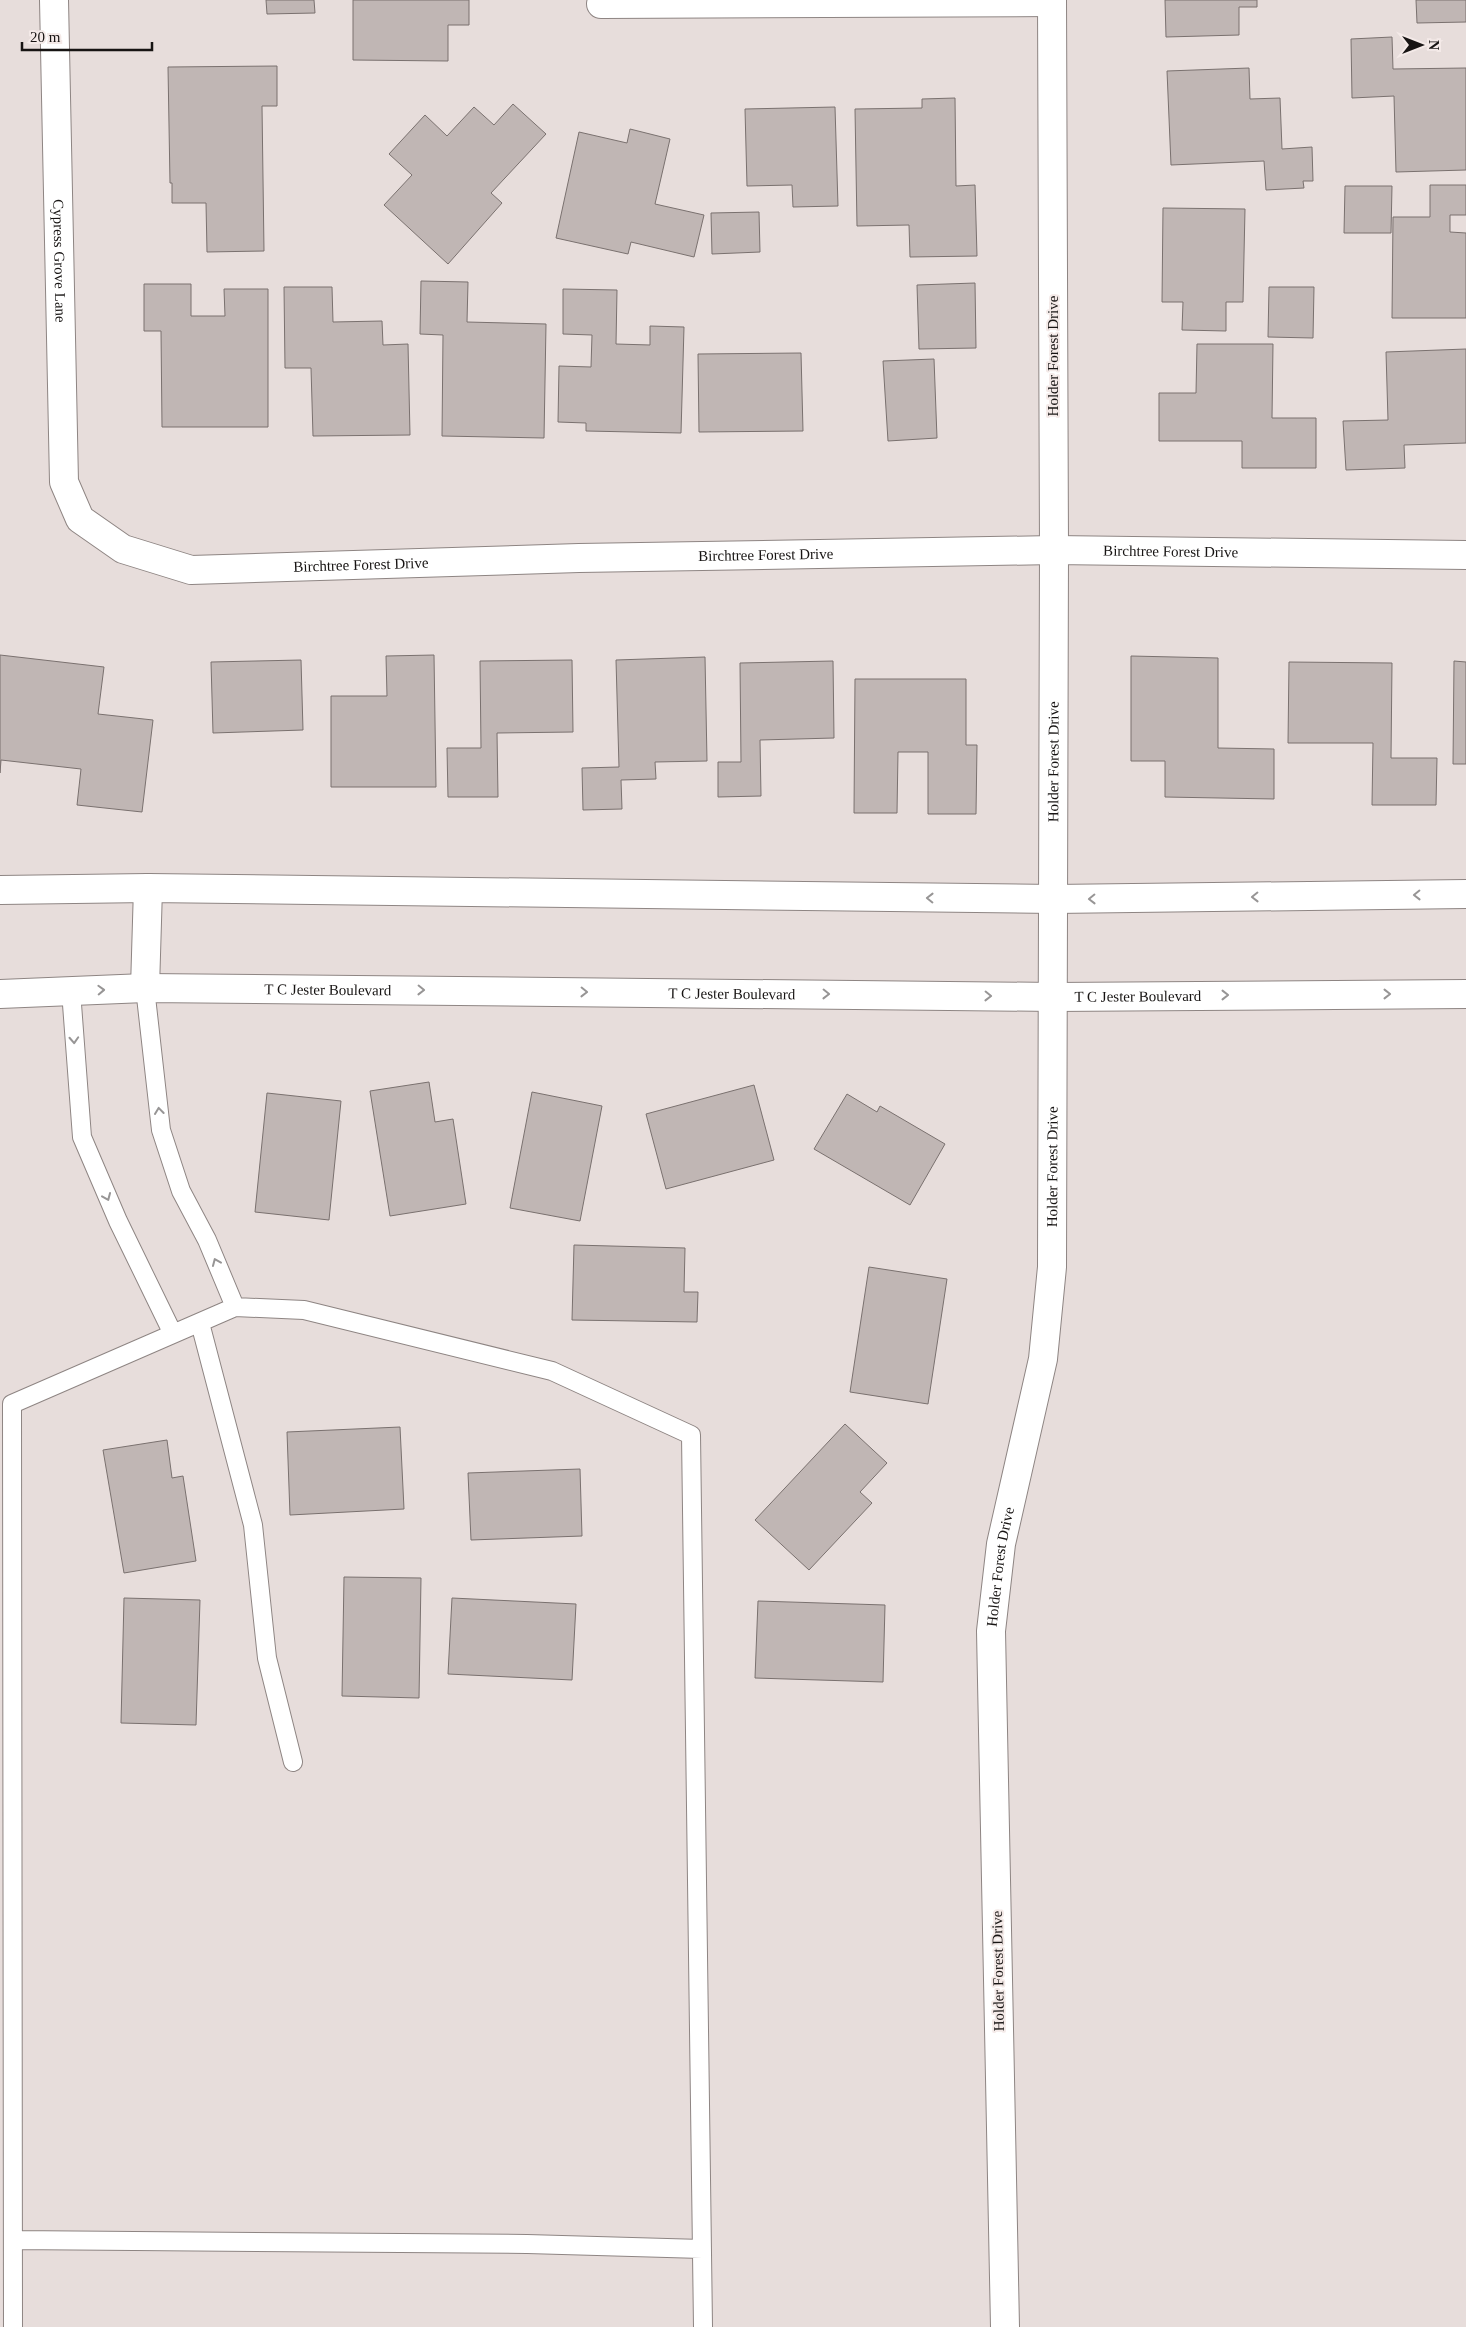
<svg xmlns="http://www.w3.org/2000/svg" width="1466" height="2327" viewBox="0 0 1466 2327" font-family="'Times New Roman',serif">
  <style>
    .building { fill: #c0b6b4; stroke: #7a716f }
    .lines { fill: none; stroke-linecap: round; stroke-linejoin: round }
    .service-casing { stroke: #8e8583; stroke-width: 20 }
    .minor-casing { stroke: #8e8583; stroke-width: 30 }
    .secondary-casing { stroke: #8e8583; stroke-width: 30 }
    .service { stroke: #fff; stroke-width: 18 }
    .minor { stroke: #fff; stroke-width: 28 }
    .secondary { stroke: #fff; stroke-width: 28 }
    .oneway { stroke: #979595 }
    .labels { text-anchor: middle; stroke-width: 4; stroke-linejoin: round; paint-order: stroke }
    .street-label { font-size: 15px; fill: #171413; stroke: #f4eae8 }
  </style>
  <rect width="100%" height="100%" fill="#e7dddb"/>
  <!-- building -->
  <path class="building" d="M 266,0 L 314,0 L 315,13 L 267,14 Z
    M 353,0 L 469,0 L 469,25 L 448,25 L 448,61 L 353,60 Z
    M 1165,0 L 1257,0 L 1257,7 L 1239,7 L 1239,35 L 1166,37 Z
    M 1416,0 L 1466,0 L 1466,22 L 1417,23 Z
    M 1392,37 L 1393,69 L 1466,68 L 1466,170 L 1396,172 L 1394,96 L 1352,98 L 1351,39 Z
    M 277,66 L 277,106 L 262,106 L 264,251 L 207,252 L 206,203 L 172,203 L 172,183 L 170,183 L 168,67 Z
    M 1249,68 L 1250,99 L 1280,98 L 1282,149 L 1312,147 L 1313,181 L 1303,181 L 1304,188 L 1266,190 L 1264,161 L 1171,165 L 1167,71 Z
    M 955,98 L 956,186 L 975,185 L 977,256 L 910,257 L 909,225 L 857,226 L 855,109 L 922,108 L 922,99 Z
    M 513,104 L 546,134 L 491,193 L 502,203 L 448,264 L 384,205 L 412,175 L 389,154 L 425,115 L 447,136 L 474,107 L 494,125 Z
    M 835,107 L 838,206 L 793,207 L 792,185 L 747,186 L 745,109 Z
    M 630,129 L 670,139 L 655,204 L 704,215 L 694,257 L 631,242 L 628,254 L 556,238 L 579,132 L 627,143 Z
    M 1430,185 L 1466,185 L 1466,215 L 1450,215 L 1450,232 L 1466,233 L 1466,318 L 1392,318 L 1393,217 L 1430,217 Z
    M 1345,186 L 1392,186 L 1391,233 L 1344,233 Z
    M 1163,208 L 1245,209 L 1243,302 L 1226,302 L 1226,331 L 1182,330 L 1183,302 L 1162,302 Z
    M 759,212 L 760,252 L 712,254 L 711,213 Z
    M 421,281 L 468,282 L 467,322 L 546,324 L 544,438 L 442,436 L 443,335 L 420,334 Z
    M 975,283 L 976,348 L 919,349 L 917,285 Z
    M 144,284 L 191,284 L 191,316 L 225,316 L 224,289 L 268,289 L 268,427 L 162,427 L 161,331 L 144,331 Z
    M 284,287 L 332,287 L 333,322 L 382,321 L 383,345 L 408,344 L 410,435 L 313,436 L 311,368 L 285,368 Z
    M 1269,287 L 1314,287 L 1313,338 L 1268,337 Z
    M 563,289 L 617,290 L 616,344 L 650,345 L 650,326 L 684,327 L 681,433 L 586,431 L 586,423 L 558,422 L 559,366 L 591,367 L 592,335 L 563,334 Z
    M 1197,344 L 1273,344 L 1272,418 L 1316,418 L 1316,468 L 1242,468 L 1242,441 L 1159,441 L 1159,393 L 1196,393 Z
    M 1466,349 L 1466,443 L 1404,445 L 1405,468 L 1346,470 L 1343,421 L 1388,420 L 1386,352 Z
    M 801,353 L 803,431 L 699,432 L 698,354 Z
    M 934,359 L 937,438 L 888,441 L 883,361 Z
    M 0,655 L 104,667 L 98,714 L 153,720 L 142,812 L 77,805 L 81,769 L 1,760 L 0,773 Z
    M 434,655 L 436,787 L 331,787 L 331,696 L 387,696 L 386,656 Z
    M 1131,656 L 1218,658 L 1218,748 L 1274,749 L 1274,799 L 1165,797 L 1165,761 L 1131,761 Z
    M 705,657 L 707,761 L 655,762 L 656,779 L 621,780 L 622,809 L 583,810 L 582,768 L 619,767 L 616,660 Z
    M 301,660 L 303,730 L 213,733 L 211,662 Z
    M 572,660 L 573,732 L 497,733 L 498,797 L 448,797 L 447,748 L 481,748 L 480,661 Z
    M 833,661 L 834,738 L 760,740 L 761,796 L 718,797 L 718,762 L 741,762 L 740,663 Z
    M 1454,661 L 1466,662 L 1466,764 L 1453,764 Z
    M 1289,662 L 1392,663 L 1391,758 L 1437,758 L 1436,805 L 1372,805 L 1373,743 L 1288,743 Z
    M 855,679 L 966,679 L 966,745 L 977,745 L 976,814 L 928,814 L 928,752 L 898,752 L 897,813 L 854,813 Z
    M 429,1082 L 435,1122 L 453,1119 L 466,1204 L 390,1216 L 370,1091 Z
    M 754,1085 L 774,1160 L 666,1189 L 646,1114 Z
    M 532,1092 L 602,1106 L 580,1221 L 510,1208 Z
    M 267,1093 L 341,1101 L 329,1220 L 255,1212 Z
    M 847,1094 L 877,1112 L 880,1106 L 945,1144 L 910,1205 L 814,1149 Z
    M 574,1245 L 685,1248 L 684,1292 L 698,1292 L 697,1322 L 572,1320 Z
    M 869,1267 L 947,1279 L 928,1404 L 850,1392 Z
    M 845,1424 L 887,1463 L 860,1492 L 872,1503 L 809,1570 L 755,1520 Z
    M 400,1427 L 404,1509 L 290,1515 L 287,1432 Z
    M 167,1440 L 172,1478 L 183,1476 L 196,1561 L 124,1573 L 103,1450 Z
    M 580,1469 L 582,1536 L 471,1540 L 468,1473 Z
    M 344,1577 L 421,1578 L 419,1698 L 342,1696 Z
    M 124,1598 L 200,1600 L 196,1725 L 121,1723 Z
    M 452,1598 L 576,1604 L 572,1680 L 448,1674 Z
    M 758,1601 L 885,1605 L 883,1682 L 755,1678 Z"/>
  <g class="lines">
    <defs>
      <path id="service" d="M 145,988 L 161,1130 L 181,1191 L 207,1240 L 235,1307
        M 71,991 L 82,1137 L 118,1221 L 173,1334
        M 200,1323 L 253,1525 L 267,1658 L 293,1762
        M 13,2240 L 527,2244 L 702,2249
        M 13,2327 L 12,1404 L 235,1307 L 304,1310 L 552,1371 L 691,1435 L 703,2327"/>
      <g id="minor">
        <path id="s1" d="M 54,0 L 64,482 L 80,519 L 123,549 L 191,570 L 579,558 L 1054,550 L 1466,555"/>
        <path d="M 601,4 L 1052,2"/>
        <path id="s2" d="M 1005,2327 L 991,1631 L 1001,1544 L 1043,1359 L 1052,1267 L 1054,550 L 1052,0"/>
      </g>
      <g id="secondary">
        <path d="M 0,890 L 148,888 L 1054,899 L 1466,894"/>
        <path d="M 145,988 L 148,888"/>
        <path id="s3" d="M 0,994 L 145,988 L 1054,997 L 1466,994"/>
      </g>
    </defs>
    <!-- service casing -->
    <use href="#service" class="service-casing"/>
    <!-- minor casing -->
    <use href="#minor" class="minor-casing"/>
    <!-- secondary casing -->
    <use href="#secondary" class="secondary-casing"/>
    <!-- service -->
    <use href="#service" class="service"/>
    <!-- minor -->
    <use href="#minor" class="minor"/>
    <!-- secondary -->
    <use href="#secondary" class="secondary"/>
  </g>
  <!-- one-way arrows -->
  <defs><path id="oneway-chevron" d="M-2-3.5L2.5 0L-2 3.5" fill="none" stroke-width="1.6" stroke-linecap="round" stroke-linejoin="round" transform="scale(1.25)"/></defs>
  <g class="oneway">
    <use href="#oneway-chevron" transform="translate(1417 895) rotate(179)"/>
    <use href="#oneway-chevron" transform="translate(1255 897) rotate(179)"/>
    <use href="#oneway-chevron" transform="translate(930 898) rotate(-179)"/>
    <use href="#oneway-chevron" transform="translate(1092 899) rotate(179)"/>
    <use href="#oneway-chevron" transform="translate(101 990) rotate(-2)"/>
    <use href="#oneway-chevron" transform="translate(421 990) rotate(1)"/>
    <use href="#oneway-chevron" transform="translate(584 992) rotate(1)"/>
    <use href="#oneway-chevron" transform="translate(826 994) rotate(1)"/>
    <use href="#oneway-chevron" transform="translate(1387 994)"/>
    <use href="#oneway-chevron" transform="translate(1225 995)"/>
    <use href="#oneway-chevron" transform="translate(988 996) rotate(1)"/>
    <use href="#oneway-chevron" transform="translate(74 1040) rotate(87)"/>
    <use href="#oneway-chevron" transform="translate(159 1111) rotate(-97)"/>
    <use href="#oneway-chevron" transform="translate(107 1197) rotate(67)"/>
    <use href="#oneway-chevron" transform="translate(216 1262) rotate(-113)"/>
  </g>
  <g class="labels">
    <!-- street labels -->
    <g class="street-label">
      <text dy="5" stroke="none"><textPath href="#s1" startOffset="261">Cypress Grove Lane</textPath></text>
      <text transform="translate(1053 356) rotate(-90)" y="5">Holder Forest Drive</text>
      <text dy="5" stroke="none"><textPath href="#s1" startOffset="1626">Birchtree Forest Drive</textPath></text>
      <text dy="5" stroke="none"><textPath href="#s1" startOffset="1221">Birchtree Forest Drive</textPath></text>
      <text dy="5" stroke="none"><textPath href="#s1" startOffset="816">Birchtree Forest Drive</textPath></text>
      <text dy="5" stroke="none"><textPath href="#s2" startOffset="1571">Holder Forest Drive</textPath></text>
      <text dy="5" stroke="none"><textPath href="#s3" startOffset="328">T C Jester Boulevard</textPath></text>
      <text dy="5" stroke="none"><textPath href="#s3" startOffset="732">T C Jester Boulevard</textPath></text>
      <text dy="5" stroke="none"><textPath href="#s3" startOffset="1138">T C Jester Boulevard</textPath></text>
      <text dy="5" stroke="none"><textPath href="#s2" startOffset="1166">Holder Forest Drive</textPath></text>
      <text dy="5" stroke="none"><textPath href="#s2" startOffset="761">Holder Forest Drive</textPath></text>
      <text transform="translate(998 1971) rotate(-91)" y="5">Holder Forest Drive</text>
    </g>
  </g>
  <!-- north arrow -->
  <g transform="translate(1421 45) rotate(90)" stroke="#f4eae8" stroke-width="4" paint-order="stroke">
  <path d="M0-4L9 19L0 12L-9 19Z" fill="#171413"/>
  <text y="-8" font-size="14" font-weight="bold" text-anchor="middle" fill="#171413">N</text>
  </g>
  <!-- scale -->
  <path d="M22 42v8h130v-8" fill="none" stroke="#171413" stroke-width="2.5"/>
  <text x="30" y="42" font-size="15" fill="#171413" stroke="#f4eae8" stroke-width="4" paint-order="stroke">20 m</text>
</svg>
